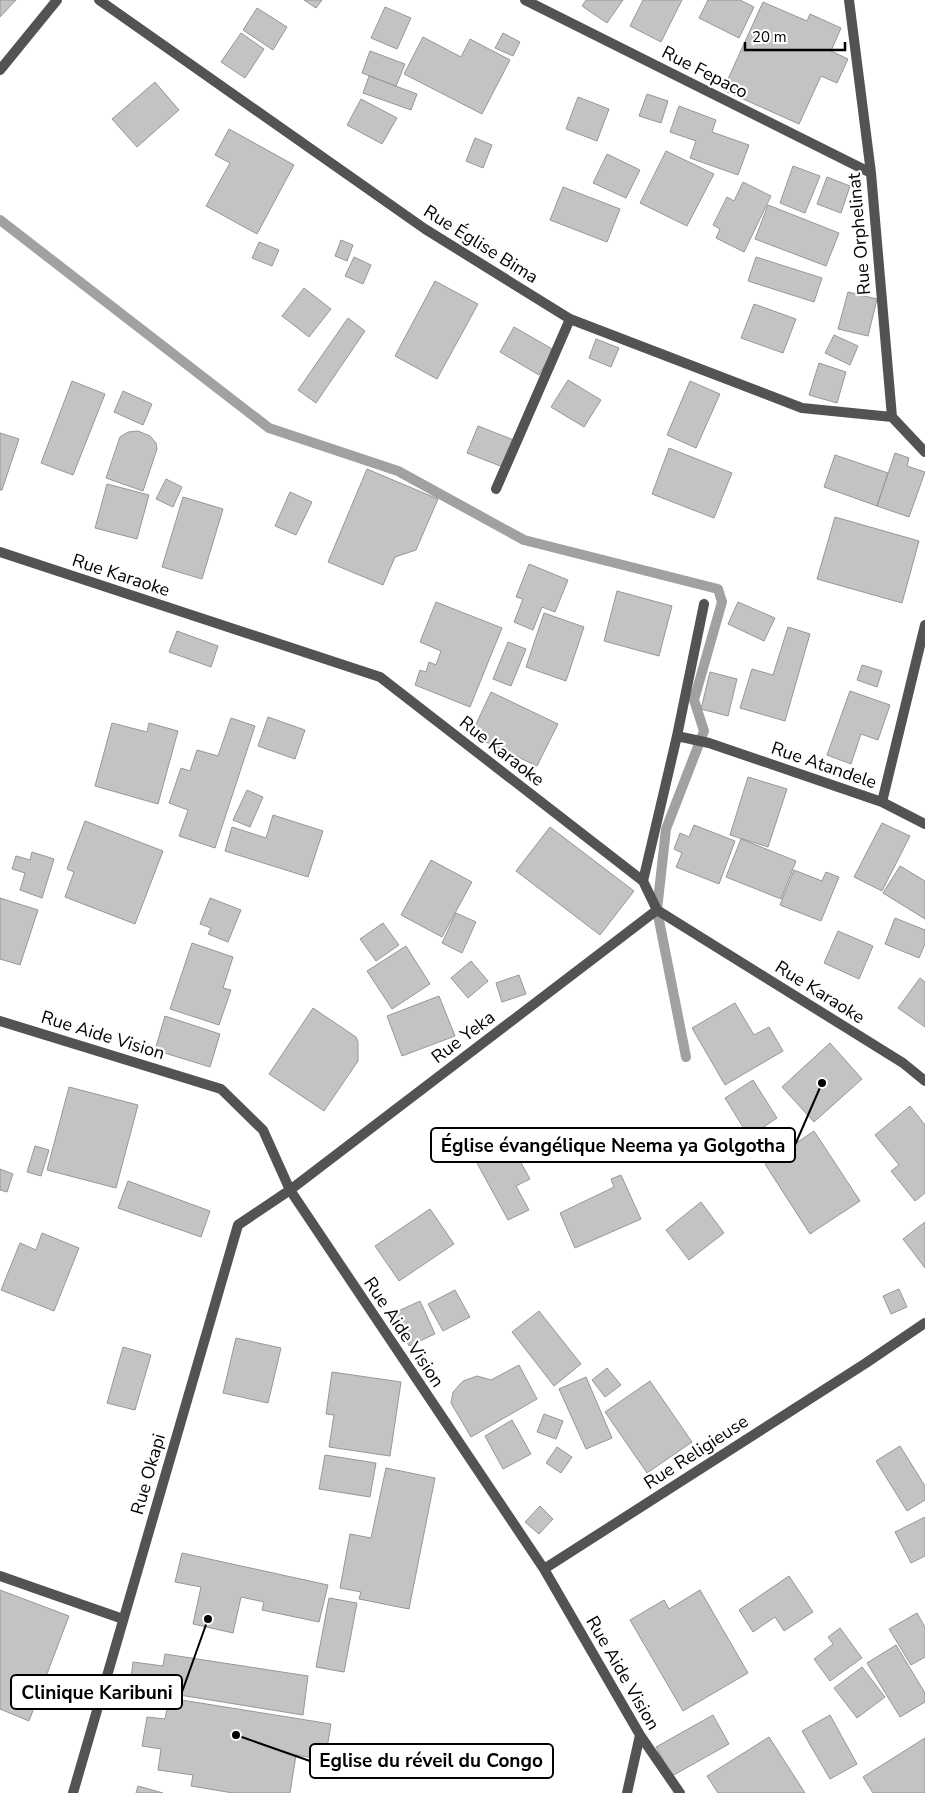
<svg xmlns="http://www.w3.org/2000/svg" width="925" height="1793" viewBox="0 0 925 1793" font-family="'Nunito Sans',sans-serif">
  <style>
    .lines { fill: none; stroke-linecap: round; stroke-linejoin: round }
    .stream { stroke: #a1a1a1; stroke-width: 10 }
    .building { fill: #c3c3c3; stroke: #979797 }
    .service { stroke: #535353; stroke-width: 10 }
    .minor { stroke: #535353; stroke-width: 10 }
    .labels { text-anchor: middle; stroke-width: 4.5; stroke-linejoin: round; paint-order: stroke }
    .street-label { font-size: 18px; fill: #000; stroke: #fff }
    .leader { fill: none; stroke: #000; stroke-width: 2 }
    .callout-dot { fill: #000; stroke: #fff; stroke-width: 2 }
    .callout { fill: #fff; stroke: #000; stroke-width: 2 }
    .callout-label { font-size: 19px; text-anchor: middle; font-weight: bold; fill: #000 }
  </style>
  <rect width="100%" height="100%" fill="#fff"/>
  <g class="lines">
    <!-- stream -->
    <path class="stream" d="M 0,220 L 269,428 L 398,471 L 524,540 L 718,589 L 722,602 L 694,700 L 704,731 L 666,829 L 657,910 L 686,1057"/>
  </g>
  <!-- building -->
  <path class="building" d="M 0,0 L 16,0 L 0,17 Z
    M 304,0 L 322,0 L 316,8 Z
    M 586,0 L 623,0 L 607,23 L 582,6 Z
    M 643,0 L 682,0 L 661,42 L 630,26 Z
    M 708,0 L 740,0 L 754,7 L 739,38 L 699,18 Z
    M 763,2 L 807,21 L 810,14 L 841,28 L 831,51 L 848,59 L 837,83 L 821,76 L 799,124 L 723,90 Z
    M 385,7 L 411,18 L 397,49 L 371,38 Z
    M 257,8 L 287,27 L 273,50 L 243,30 Z
    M 241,33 L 264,49 L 245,78 L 221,62 Z
    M 503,33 L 520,42 L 513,56 L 495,48 Z
    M 423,37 L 461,57 L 470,39 L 510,60 L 482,114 L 404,74 Z
    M 370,51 L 405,64 L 396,86 L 362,73 Z
    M 369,76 L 417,94 L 411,110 L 363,93 Z
    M 155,82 L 179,110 L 137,147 L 112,119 Z
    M 647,94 L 668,101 L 661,123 L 639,116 Z
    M 578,97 L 609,109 L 597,141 L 566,129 Z
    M 361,99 L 397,118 L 382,144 L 347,125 Z
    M 679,106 L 716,120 L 712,132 L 749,145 L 738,175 L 690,158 L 696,141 L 670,132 Z
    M 229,129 L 294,165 L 257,234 L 206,206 L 230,163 L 215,155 Z
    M 475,138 L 492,145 L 483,168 L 466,161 Z
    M 666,151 L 714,174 L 687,226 L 640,203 Z
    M 607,154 L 640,170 L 626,198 L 593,183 Z
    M 793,166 L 820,176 L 805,213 L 780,203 Z
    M 827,177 L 850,186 L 841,213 L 817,204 Z
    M 743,182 L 771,196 L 744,252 L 716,238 L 720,229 L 713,225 L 727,197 L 734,201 Z
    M 563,187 L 620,209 L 607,242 L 550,220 Z
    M 768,205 L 839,233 L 826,266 L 755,239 Z
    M 341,240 L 353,245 L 347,261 L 335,256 Z
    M 259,242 L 279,250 L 272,266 L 252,258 Z
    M 354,257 L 371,265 L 363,284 L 345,276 Z
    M 756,257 L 822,278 L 814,302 L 748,281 Z
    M 435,281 L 478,304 L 437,379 L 395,356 Z
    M 304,288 L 331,309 L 309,337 L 282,316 Z
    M 848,292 L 877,299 L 868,336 L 838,329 Z
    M 754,304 L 796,319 L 783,353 L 741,338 Z
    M 348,318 L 365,331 L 316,403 L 298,390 Z
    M 514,327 L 554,350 L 539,375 L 500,352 Z
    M 834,335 L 858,346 L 850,365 L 825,353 Z
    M 596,339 L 619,348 L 611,367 L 589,358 Z
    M 819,363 L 846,372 L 837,403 L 809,395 Z
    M 568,380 L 601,400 L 584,427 L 551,407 Z
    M 72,381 L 105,394 L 73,475 L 41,463 Z
    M 690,381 L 720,394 L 696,448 L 667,435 Z
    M 123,391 L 152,404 L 143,425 L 114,412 Z
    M 478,426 L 519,442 L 508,469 L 467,453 Z
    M 138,431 L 150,436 L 156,443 L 157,449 L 143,491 L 106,478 L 120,437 L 128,432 Z
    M 0,433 L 19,439 L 2,490 L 0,490 Z
    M 669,448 L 732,473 L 714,518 L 652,494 Z
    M 895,453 L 909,458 L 907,466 L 925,472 L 909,517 L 877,506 Z
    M 835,455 L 888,473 L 877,506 L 824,487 Z
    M 367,469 L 438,499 L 416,550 L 395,557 L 383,585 L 328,562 Z
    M 166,479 L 182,487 L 173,507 L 156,499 Z
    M 107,484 L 149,495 L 137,539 L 95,528 Z
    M 290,492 L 312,502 L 296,535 L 275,526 Z
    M 183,497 L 223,509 L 202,579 L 162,567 Z
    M 835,517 L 919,541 L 902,603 L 817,579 Z
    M 529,564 L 568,580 L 555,612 L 542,607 L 533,630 L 514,622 L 523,599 L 516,597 Z
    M 617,591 L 672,606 L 659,656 L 604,641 Z
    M 436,602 L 502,628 L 470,707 L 415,685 L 420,670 L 426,672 L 429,662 L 436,665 L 441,651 L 420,642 Z
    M 738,602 L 775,618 L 764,641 L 728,624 Z
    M 544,613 L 584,627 L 566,681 L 526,667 Z
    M 788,627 L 810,634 L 785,721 L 740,708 L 752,669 L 773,675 Z
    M 177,631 L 218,646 L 211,667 L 169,652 Z
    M 508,642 L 526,649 L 511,686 L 493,679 Z
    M 862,665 L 882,671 L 877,687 L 857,680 Z
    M 710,672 L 737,679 L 728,716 L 701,709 Z
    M 850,691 L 890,705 L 878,740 L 861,734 L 851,764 L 827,755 Z
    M 491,692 L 558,724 L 537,766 L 471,735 Z
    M 268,717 L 305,730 L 295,759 L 258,746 Z
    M 231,718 L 255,726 L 215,848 L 179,836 L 188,810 L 169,803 L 181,768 L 190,771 L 197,750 L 218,756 Z
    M 112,723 L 147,732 L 149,723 L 178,731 L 158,804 L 95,786 Z
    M 748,777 L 787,789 L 768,847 L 730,835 Z
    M 247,790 L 263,797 L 250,827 L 233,820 Z
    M 273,815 L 323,831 L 308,877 L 225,851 L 232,827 L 266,838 Z
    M 85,821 L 163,851 L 135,924 L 65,897 L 74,872 L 67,869 Z
    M 882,823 L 910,836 L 882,891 L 854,877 Z
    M 694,825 L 735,841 L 719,884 L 676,867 L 682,853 L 674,849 L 680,833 L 689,837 Z
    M 550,827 L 634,891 L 600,935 L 516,871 Z
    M 741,839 L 796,861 L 781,899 L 726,877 Z
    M 32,852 L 54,859 L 42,898 L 20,890 L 25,873 L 12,869 L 16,856 L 30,860 Z
    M 431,860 L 472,882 L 442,937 L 401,915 Z
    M 900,866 L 925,881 L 925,919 L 883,893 Z
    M 794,870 L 822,881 L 826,872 L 839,877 L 821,921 L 780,905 Z
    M 0,898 L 38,910 L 20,965 L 0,959 Z
    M 210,898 L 241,910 L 228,942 L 208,934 L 211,928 L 200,924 Z
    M 456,913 L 476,922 L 462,953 L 442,943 Z
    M 895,918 L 925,930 L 925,944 L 919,958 L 885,944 Z
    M 383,923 L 399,945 L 376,961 L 360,939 Z
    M 838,931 L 873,946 L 859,979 L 824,963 Z
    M 192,943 L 233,957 L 223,988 L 231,990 L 219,1025 L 170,1009 Z
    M 406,946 L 430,984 L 392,1009 L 367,971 Z
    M 471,961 L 488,981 L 468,998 L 451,978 Z
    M 519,975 L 526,994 L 502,1002 L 496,983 Z
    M 920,978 L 925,982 L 925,1027 L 898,1008 Z
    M 439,996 L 455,1036 L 402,1056 L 387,1016 Z
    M 735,1003 L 754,1035 L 769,1027 L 783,1051 L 725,1085 L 692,1028 Z
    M 313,1008 L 356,1037 L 358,1042 L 358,1061 L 324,1111 L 269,1074 Z
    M 165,1016 L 220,1034 L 210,1067 L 155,1050 Z
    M 830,1043 L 862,1079 L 814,1122 L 782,1087 Z
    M 753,1080 L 777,1118 L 749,1137 L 725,1098 Z
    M 69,1087 L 138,1105 L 116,1188 L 47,1170 Z
    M 910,1106 L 925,1125 L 925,1193 L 915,1201 L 891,1171 L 899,1165 L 875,1135 Z
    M 814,1131 L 860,1201 L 810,1234 L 765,1164 Z
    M 505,1134 L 530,1179 L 516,1186 L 529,1210 L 508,1220 L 471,1152 Z
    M 35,1146 L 49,1150 L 41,1176 L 27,1172 Z
    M 0,1169 L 13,1174 L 7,1192 L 0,1190 Z
    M 621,1175 L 641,1219 L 575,1248 L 560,1213 L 614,1187 L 611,1179 Z
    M 128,1181 L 210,1211 L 201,1237 L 118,1208 Z
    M 701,1202 L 724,1233 L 689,1260 L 666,1230 Z
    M 430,1209 L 454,1244 L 399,1281 L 375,1246 Z
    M 925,1222 L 925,1268 L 903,1239 Z
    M 42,1233 L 79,1248 L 54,1311 L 1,1290 L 20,1243 L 36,1250 Z
    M 899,1289 L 907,1307 L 891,1314 L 883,1296 Z
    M 455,1290 L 470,1317 L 443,1331 L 428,1304 Z
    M 420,1301 L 435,1334 L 409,1346 L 394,1313 Z
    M 539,1311 L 581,1364 L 554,1386 L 512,1332 Z
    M 236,1338 L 281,1348 L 268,1403 L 223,1393 Z
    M 123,1347 L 151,1355 L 135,1410 L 107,1403 Z
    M 519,1365 L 537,1399 L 471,1437 L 451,1403 L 453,1392 L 463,1381 L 477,1376 L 491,1380 Z
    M 607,1368 L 621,1385 L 605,1397 L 592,1380 Z
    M 332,1372 L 401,1382 L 390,1456 L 329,1447 L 334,1415 L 326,1414 Z
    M 586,1377 L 612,1438 L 586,1449 L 559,1389 Z
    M 650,1381 L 692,1442 L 647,1473 L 605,1412 Z
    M 544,1414 L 563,1421 L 556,1439 L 537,1432 Z
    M 512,1420 L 531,1454 L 503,1469 L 485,1436 Z
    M 900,1446 L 925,1486 L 925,1500 L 907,1511 L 876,1461 Z
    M 557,1447 L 572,1457 L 561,1473 L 546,1463 Z
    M 325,1455 L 376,1463 L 370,1497 L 319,1489 Z
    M 386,1468 L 435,1478 L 409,1609 L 359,1599 L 361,1592 L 340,1588 L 350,1534 L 371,1538 Z
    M 540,1506 L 553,1519 L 539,1534 L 525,1522 Z
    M 925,1517 L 925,1556 L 911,1563 L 895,1532 Z
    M 182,1553 L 328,1585 L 319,1622 L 262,1610 L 264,1602 L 241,1597 L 233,1633 L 193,1624 L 201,1587 L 175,1582 Z
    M 789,1576 L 813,1612 L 784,1631 L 775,1617 L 753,1632 L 739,1610 Z
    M 0,1590 L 69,1616 L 29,1721 L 0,1709 Z
    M 700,1590 L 748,1673 L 683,1711 L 630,1620 L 664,1600 L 669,1609 Z
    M 329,1598 L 357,1603 L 344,1672 L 316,1667 Z
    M 917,1613 L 925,1627 L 925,1657 L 911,1665 L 889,1629 Z
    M 840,1628 L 862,1658 L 830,1681 L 814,1659 L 833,1644 L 828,1637 Z
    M 896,1645 L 925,1693 L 925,1702 L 900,1717 L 867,1663 Z
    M 165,1654 L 308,1676 L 303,1715 L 130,1687 L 133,1662 L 163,1666 Z
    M 862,1667 L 885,1697 L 857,1718 L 834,1688 Z
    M 169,1698 L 331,1724 L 325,1760 L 296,1755 L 290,1793 L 233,1793 L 191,1786 L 193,1775 L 158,1770 L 161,1749 L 142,1746 L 147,1717 L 165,1719 Z
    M 713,1715 L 729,1744 L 672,1776 L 656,1747 Z
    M 830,1715 L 857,1764 L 830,1779 L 802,1731 Z
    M 769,1737 L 805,1793 L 718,1793 L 707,1776 Z
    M 925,1738 L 925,1793 L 873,1793 L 863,1777 Z
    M 138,1786 L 163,1793 L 136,1793 Z"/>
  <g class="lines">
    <!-- service -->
    <path class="service" d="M 496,489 L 570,319"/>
    <!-- minor -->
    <path class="minor" d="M 99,0 L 425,229 L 570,319 L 802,408 L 892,417
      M 525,0 L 871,173
      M 849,0 L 871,173 L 892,417 L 925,452
      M 0,70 L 57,0
      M 0,552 L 380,677 L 643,881 L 657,910 L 903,1063 L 925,1081
      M 677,736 L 709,743 L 882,802 L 925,824
      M 882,802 L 925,625
      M 643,881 L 677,736 L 704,604
      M 0,1021 L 221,1089 L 263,1130 L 290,1190 L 544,1569 L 640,1735 L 680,1793
      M 544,1569 L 866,1363 L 925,1323
      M 0,1576 L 123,1619
      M 73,1793 L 238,1225 L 290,1190 L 657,910
      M 627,1793 L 640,1735"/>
  </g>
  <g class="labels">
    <!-- street labels -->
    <g class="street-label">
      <text transform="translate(705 72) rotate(27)" y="6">Rue Fepaco</text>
      <text transform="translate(859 234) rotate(-95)" y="6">Rue Orphelinat</text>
      <text transform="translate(481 244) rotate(32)" y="6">Rue Église Bima</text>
      <text transform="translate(121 575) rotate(18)" y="6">Rue Karaoke</text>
      <text transform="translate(502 751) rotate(38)" y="6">Rue Karaoke</text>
      <text transform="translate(824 765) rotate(19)" y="6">Rue Atandele</text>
      <text transform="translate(820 992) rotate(32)" y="6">Rue Karaoke</text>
      <text transform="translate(103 1035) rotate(17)" y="6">Rue Aide Vision</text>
      <text transform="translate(463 1037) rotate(-37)" y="6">Rue Yeka</text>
      <text transform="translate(404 1332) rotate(56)" y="6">Rue Aide Vision</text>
      <text transform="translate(696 1452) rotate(-33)" y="6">Rue Religieuse</text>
      <text transform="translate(148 1474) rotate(-74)" y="6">Rue Okapi</text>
      <text transform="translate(623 1673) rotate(60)" y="6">Rue Aide Vision</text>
    </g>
  </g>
  <!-- callouts -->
  <path class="leader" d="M822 1083L795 1145M208 1619L182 1692M236 1735L310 1761"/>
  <g class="callout-dot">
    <circle cx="822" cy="1083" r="5"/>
    <circle cx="208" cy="1619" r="5"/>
    <circle cx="236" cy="1735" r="5"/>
  </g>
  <g class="callout">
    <rect x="431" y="1128" width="364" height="34" rx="5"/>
    <rect x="11" y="1675" width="171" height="34" rx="5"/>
    <rect x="310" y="1744" width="243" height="34" rx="5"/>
  </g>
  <g class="callout-label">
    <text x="613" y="1152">Église évangélique Neema ya Golgotha</text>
    <text x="97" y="1699">Clinique Karibuni</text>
    <text x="431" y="1767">Eglise du réveil du Congo</text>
  </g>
  <!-- scale -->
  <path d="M745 42v8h100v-8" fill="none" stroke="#000000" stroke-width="2.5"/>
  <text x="752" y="42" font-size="15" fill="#000000" stroke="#ffffff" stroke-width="4" paint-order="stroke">20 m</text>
</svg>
